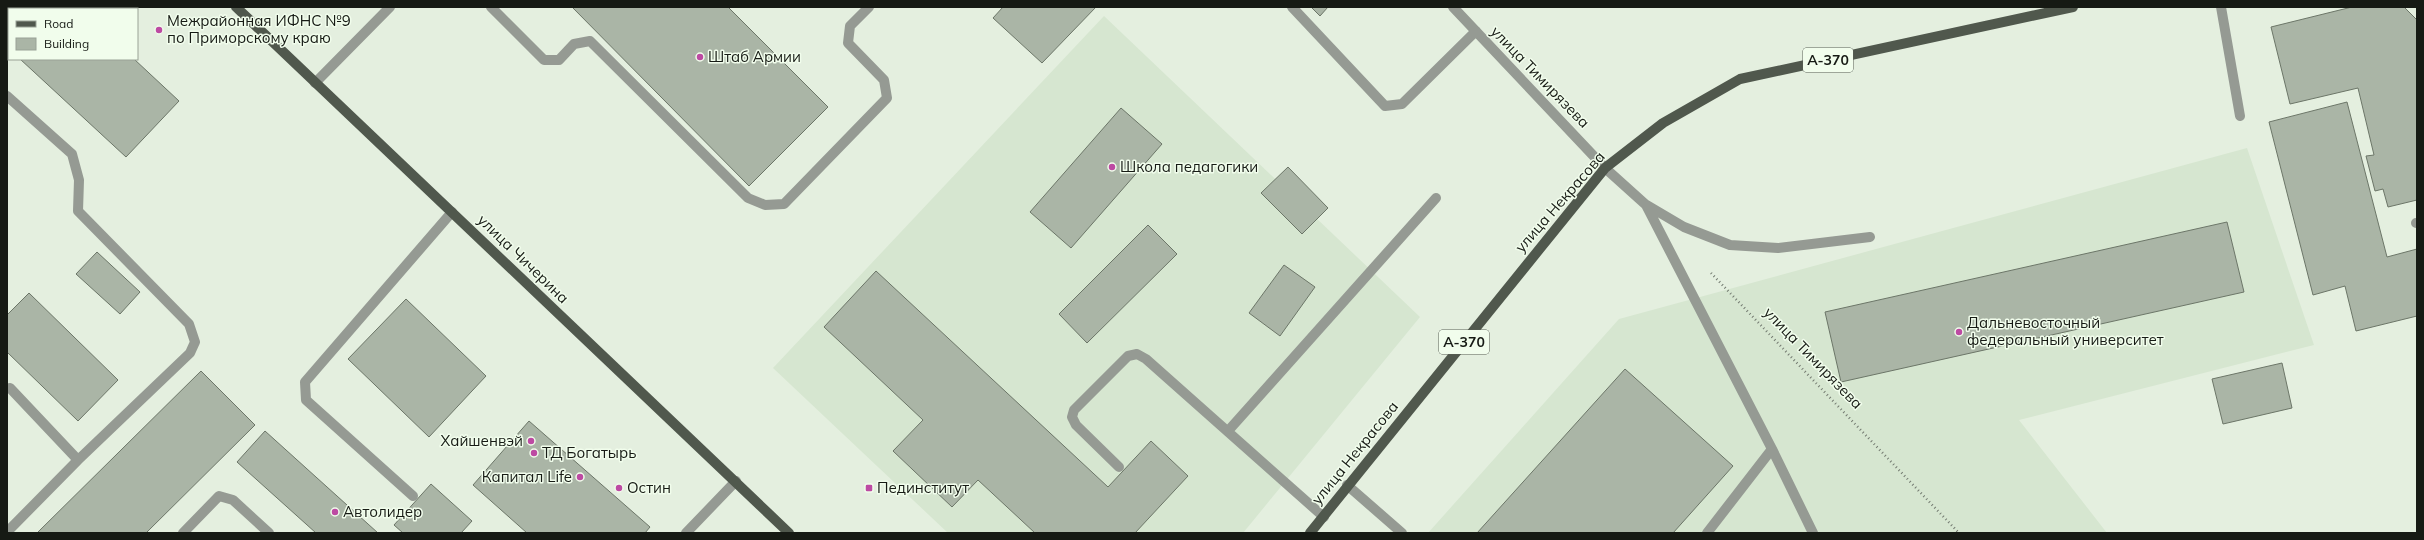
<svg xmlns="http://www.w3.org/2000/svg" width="2424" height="540" viewBox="0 0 2424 540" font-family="Mulish,sans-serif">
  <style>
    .built { fill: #d6e6d0 }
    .building { fill: #aab5a6; stroke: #6c7668 }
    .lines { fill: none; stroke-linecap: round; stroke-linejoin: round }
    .path { stroke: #737a70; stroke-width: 2.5; stroke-dasharray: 1 3; stroke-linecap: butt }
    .minor { stroke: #959a93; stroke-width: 10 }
    .major { stroke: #50584d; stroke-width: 10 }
    .poi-dot { fill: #bd4aa3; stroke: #f1fdec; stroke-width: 1.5 }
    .labels { text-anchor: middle; stroke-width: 3; stroke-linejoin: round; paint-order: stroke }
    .shield { fill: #f1fdec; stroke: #585e55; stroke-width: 1 }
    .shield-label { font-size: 14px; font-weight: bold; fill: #161a14 }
    .poi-label { font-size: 15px; fill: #161a14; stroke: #f1fdec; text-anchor: start }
    .street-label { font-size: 15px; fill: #161a14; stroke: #f1fdec }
  </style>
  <rect width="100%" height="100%" fill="#e4efdf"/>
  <!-- built -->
  <path class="built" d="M 1104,16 L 1420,317 L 1243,533 L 948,533 L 773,368 Z
    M 2247,148 L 2314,345 L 2019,420 L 2107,533 L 1428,533 L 1619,319 Z"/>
  <!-- building -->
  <path class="building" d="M 7,7 L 78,7 L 80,9 L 9,9 L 9,48 L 7,47 Z
    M 572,7 L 728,7 L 828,107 L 749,186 Z
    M 1003,7 L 1096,7 L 1042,63 L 993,18 Z
    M 1311,7 L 1328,7 L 1320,16 Z
    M 2352,7 L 2404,7 L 2417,20 L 2417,200 L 2388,207 L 2383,189 L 2375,191 L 2366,156 L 2374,155 L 2358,88 L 2290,104 L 2271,27 Z
    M 20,59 L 134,59 L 179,101 L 126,157 Z
    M 2347,102 L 2387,257 L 2417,249 L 2417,316 L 2356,331 L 2345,286 L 2313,295 L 2269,122 Z
    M 1121,108 L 1162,144 L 1071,248 L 1030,212 Z
    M 1288,167 L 1328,208 L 1302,234 L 1261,193 Z
    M 2227,222 L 2244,292 L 1841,382 L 1825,312 Z
    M 1148,225 L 1177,254 L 1087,343 L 1059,314 Z
    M 97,252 L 140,292 L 120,314 L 76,274 Z
    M 1284,265 L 1315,287 L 1280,336 L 1249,313 Z
    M 876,271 L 1108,487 L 1151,441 L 1188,476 L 1135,533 L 1035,533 L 978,480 L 952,507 L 893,451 L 923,420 L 824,327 Z
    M 29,293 L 118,380 L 78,421 L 7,352 L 7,315 Z
    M 406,299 L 486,376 L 429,437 L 348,359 Z
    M 2282,363 L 2292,408 L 2223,424 L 2212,379 Z
    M 1625,369 L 1733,466 L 1673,533 L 1477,533 Z
    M 201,371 L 255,425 L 146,533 L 37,533 Z
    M 529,421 L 650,527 L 645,533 L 527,533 L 473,485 Z
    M 265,431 L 378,533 L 316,533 L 237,462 Z
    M 431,484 L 472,521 L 461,533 L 403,533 L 394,525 Z"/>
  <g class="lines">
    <!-- path -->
    <path class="path" d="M 1711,273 L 1959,533"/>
    <!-- minor -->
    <path class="minor" d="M 491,7 L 544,60 L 559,60 L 574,44 L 590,41 L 748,198 L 765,205 L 784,204 L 887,98 L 884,80 L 848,43 L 850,26 L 869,7
      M 1292,7 L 1385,106 L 1402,104 L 1476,31
      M 1453,7 L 1605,168 L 1645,204 L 1684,227 L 1730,245 L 1778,248 L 1870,237
      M 2221,7 L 2240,116
      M 315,83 L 390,7
      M 7,96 L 72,154 L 79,180 L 78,211 L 189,324 L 195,342 L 190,353 L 78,460
      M 1646,205 L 1772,449 L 1813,533
      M 2416,223 L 2417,223
      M 1228,431 L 1436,198
      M 1119,467 L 1076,425 L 1072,417 L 1074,410 L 1128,356 L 1137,354 L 1146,359 L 1324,517
      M 1347,485 L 1402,533
      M 413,496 L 306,400 L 305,382 L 452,212
      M 7,532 L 78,460 L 10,388
      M 183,533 L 219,496 L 233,500 L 269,533
      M 686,533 L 736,481
      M 1707,533 L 1772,449"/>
    <!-- major -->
    <path class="major" d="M 236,7 L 789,533
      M 1310,533 L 1605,168 L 1663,123 L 1740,79 L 2073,7"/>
  </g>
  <!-- markers -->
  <g class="poi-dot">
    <circle cx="159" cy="30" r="4"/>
    <circle cx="700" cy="57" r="4"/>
    <circle cx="1112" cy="167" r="4"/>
    <circle cx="1959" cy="332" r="4"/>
    <circle cx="531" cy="441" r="4"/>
    <circle cx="534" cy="453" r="4"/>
    <circle cx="580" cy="477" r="4"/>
    <circle cx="619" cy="488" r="4"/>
    <rect x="865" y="484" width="8" height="8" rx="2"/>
    <circle cx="335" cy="512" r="4"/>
  </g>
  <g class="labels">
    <!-- shield labels -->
    <g class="shield">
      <rect x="1803" y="48" width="50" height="24" rx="3"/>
      <rect x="1439" y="330" width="50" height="24" rx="3"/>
    </g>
    <g class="shield-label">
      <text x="1828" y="65">А-370</text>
      <text x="1464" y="347">А-370</text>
    </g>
    <!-- poi labels -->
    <g class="poi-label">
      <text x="167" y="26">Межрайонная ИФНС №9<tspan x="167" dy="17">по Приморскому краю</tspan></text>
      <text x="708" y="62">Штаб Армии</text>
      <text x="1120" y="172">Школа педагогики</text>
      <text x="1967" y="328">Дальневосточный<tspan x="1967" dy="17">федеральный университет</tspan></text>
      <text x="523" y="446" text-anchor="end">Хайшенвэй</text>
      <text x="542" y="458">ТД Богатырь</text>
      <text x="572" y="482" text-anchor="end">Капитал Life</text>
      <text x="627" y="493">Остин</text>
      <text x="877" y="493">Пединститут</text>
      <text x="343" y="517">Автолидер</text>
    </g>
    <!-- street labels -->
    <g class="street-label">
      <text transform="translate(1540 77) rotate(46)" y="5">улица Тимирязева</text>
      <text transform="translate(1560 202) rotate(-49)" y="5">улица Некрасова</text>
      <text transform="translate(523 259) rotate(44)" y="5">улица Чичерина</text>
      <text transform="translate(1813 358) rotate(46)" y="5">улица Тимирязева</text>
      <text transform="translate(1355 453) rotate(-51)" y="5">улица Некрасова</text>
    </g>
  </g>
  <!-- border -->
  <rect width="2424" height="540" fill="none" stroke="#161a14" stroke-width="16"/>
  <!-- legend -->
  <rect x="8" y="8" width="130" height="52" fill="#f1fdec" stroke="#99a296"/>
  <rect x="16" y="21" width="20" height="6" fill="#50584d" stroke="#99a296"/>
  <text x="44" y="28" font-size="12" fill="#161a14">Road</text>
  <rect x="16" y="38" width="20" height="12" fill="#aab5a6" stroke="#99a296"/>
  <text x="44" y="48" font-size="12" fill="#161a14">Building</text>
</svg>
